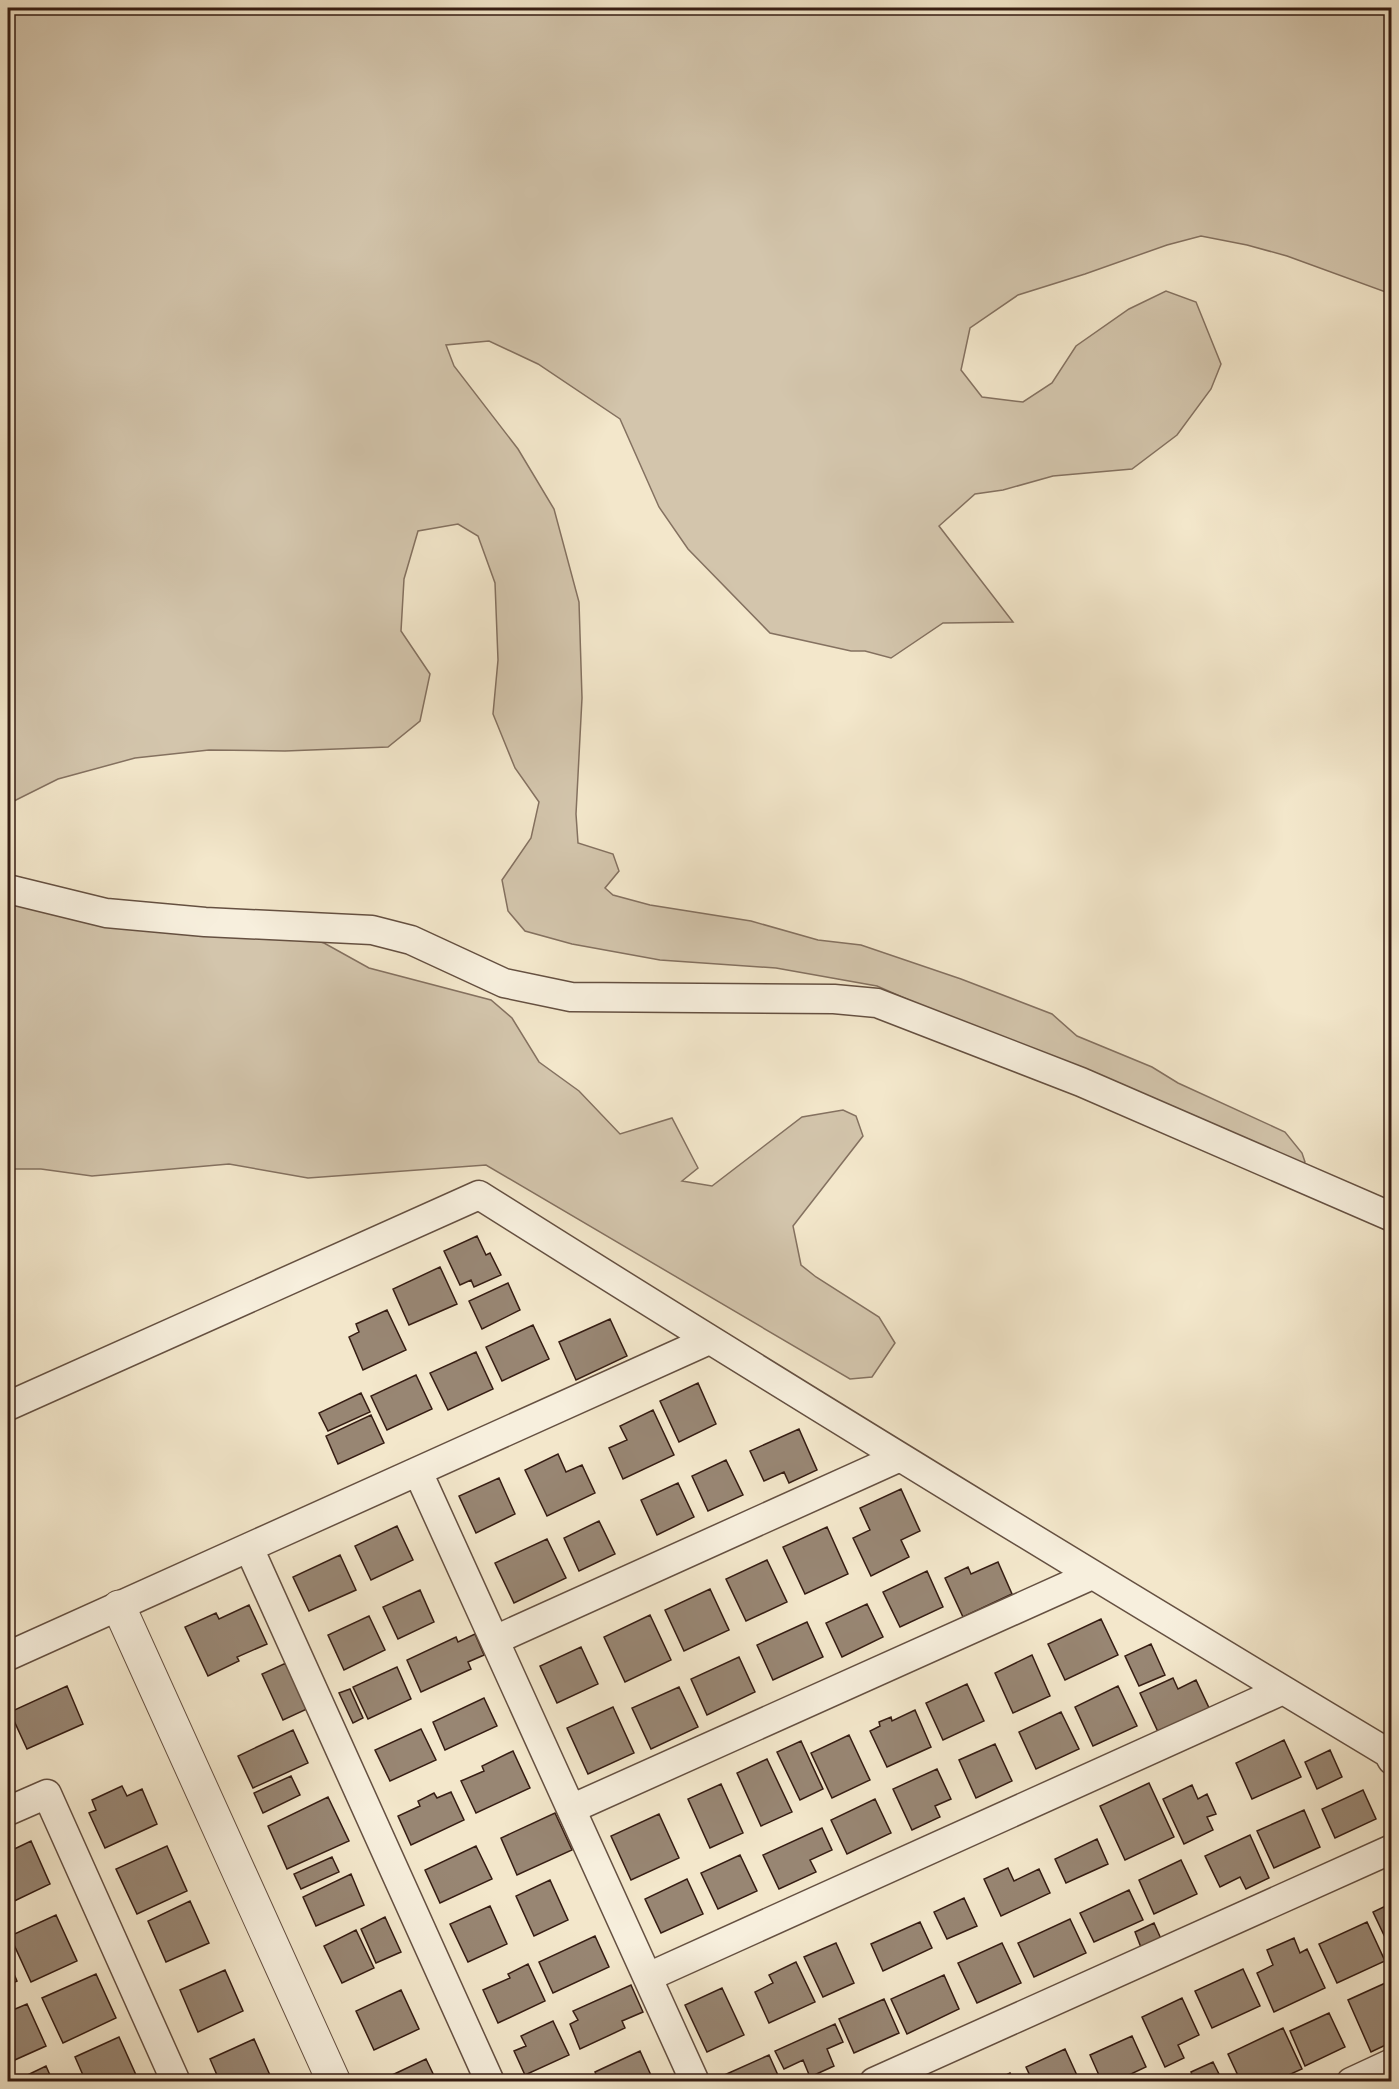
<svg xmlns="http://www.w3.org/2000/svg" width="1399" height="2089" viewBox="0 0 1399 2089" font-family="'Sorts Mill Goudy',serif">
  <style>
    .green { fill: #d3c5ac; stroke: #847160; stroke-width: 1.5 }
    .building { fill: #988673; stroke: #361d13; stroke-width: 1.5 }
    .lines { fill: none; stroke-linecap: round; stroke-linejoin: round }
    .minor-casing { stroke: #655041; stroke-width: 31 }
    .tertiary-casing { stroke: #655041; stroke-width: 35 }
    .minor { stroke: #f7efdd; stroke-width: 28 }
    .tertiary { stroke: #f7efdd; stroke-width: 33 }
  </style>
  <rect width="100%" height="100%" fill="#f3e7cb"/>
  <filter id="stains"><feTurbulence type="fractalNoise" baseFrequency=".00333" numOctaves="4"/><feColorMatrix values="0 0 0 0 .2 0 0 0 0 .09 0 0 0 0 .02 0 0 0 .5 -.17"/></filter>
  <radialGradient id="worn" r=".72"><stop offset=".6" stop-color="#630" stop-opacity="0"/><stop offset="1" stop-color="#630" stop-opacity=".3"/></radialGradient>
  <!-- green -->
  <path class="green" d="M 8,8 L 1391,8 L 1391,294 L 1287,256 L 1247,245 L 1201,236 L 1167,245 L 1085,274 L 1018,295 L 970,328 L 961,370 L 982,397 L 1023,402 L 1052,383 L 1076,346 L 1129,309 L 1166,291 L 1196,302 L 1221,364 L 1211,389 L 1177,435 L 1132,469 L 1053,476 L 1003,490 L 975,494 L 939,526 L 1013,622 L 943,623 L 891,658 L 865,651 L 851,651 L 770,633 L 688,549 L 659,507 L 620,419 L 538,364 L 489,341 L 446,345 L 454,366 L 518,449 L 554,509 L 579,602 L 582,698 L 576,814 L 578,843 L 613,854 L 619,871 L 605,888 L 613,895 L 650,905 L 751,921 L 818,940 L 861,945 L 961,979 L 1052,1014 L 1077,1036 L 1152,1067 L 1178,1083 L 1285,1132 L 1302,1153 L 1305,1162 L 1294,1169 L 877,986 L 776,968 L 660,960 L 572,944 L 525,931 L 508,911 L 502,880 L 531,838 L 539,802 L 515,768 L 493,714 L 498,660 L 495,583 L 478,536 L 458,524 L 418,531 L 404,579 L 401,631 L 430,674 L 420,721 L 388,747 L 285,751 L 209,750 L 135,758 L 58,779 L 8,804 Z
    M 8,891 L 212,909 L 324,943 L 369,968 L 491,1000 L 512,1018 L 539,1062 L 579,1091 L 620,1134 L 672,1118 L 698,1168 L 682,1181 L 712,1186 L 802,1117 L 843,1110 L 856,1116 L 863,1136 L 793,1226 L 801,1265 L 816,1277 L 879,1317 L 895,1343 L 872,1377 L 850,1379 L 486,1165 L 308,1178 L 229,1164 L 92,1176 L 41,1169 L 8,1169 Z"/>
  <!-- building -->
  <path class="building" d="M 477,1236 L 486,1255 L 490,1253 L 501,1275 L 474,1287 L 471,1280 L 460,1285 L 444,1251 Z
    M 440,1267 L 457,1304 L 409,1325 L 393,1289 Z
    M 508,1283 L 520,1310 L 482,1329 L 469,1301 Z
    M 387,1310 L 406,1350 L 363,1370 L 349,1337 L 359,1332 L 356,1324 Z
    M 610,1319 L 627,1356 L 576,1380 L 559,1342 Z
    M 533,1325 L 549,1359 L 502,1381 L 486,1347 Z
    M 476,1352 L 493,1389 L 448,1410 L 430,1373 Z
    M 416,1375 L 432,1409 L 387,1430 L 371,1396 Z
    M 698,1383 L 716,1424 L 679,1442 L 660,1401 Z
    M 361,1393 L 370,1412 L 328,1431 L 319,1413 Z
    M 653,1410 L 674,1455 L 623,1479 L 609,1448 L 627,1440 L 620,1426 Z
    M 371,1415 L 384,1443 L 338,1464 L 326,1436 Z
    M 799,1429 L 817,1470 L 789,1483 L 784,1472 L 764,1481 L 750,1451 Z
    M 558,1454 L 566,1472 L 582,1465 L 595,1493 L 547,1516 L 525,1470 Z
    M 726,1460 L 743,1495 L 708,1511 L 692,1476 Z
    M 499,1478 L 515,1514 L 476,1533 L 459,1496 Z
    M 678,1483 L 694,1517 L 657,1535 L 641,1500 Z
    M 901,1489 L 920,1531 L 901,1540 L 909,1557 L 871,1576 L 853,1538 L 870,1530 L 860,1508 Z
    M 599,1521 L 615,1554 L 579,1571 L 564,1538 Z
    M 397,1526 L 413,1560 L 371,1580 L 355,1546 Z
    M 827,1527 L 848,1574 L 805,1594 L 783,1547 Z
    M 547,1539 L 566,1578 L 514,1603 L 495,1563 Z
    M 340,1555 L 356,1590 L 309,1611 L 293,1577 Z
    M 767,1560 L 787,1602 L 746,1621 L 726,1579 Z
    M 998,1562 L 1012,1594 L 963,1617 L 945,1578 L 968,1567 L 971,1574 Z
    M 927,1571 L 943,1607 L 900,1627 L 883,1592 Z
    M 710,1589 L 729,1630 L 684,1651 L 665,1610 Z
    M 420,1590 L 434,1622 L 398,1639 L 383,1607 Z
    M 867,1604 L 883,1637 L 842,1657 L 826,1623 Z
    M 249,1605 L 267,1644 L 237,1657 L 239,1661 L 208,1676 L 185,1627 L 216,1613 L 219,1619 Z
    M 650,1615 L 671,1660 L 625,1682 L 604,1637 Z
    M 369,1616 L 385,1650 L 344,1670 L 328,1635 Z
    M 1101,1619 L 1118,1655 L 1065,1680 L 1048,1644 Z
    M 807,1622 L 823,1657 L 773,1680 L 757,1645 Z
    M 475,1634 L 484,1655 L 468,1662 L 471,1669 L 421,1692 L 407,1660 L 456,1637 L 458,1642 Z
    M 1151,1644 L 1165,1675 L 1139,1686 L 1125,1656 Z
    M 581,1647 L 598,1684 L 557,1703 L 540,1666 Z
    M 1032,1655 L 1050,1696 L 1013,1713 L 995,1673 Z
    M 739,1657 L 755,1692 L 707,1715 L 691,1679 Z
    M 286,1663 L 307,1709 L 283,1720 L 262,1674 Z
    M 397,1667 L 411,1699 L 368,1719 L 353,1687 Z
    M 1173,1678 L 1178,1689 L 1196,1680 L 1210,1710 L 1159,1734 L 1140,1693 Z
    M 967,1684 L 984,1721 L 943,1740 L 926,1703 Z
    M 67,1686 L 83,1724 L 27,1749 L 10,1712 Z
    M 1118,1686 L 1137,1726 L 1093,1746 L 1075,1707 Z
    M 679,1687 L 698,1727 L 651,1749 L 632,1708 Z
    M 350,1689 L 363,1718 L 353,1723 L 339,1693 Z
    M 484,1698 L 497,1726 L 445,1750 L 433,1722 Z
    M 613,1707 L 634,1753 L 588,1774 L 567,1728 Z
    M 915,1710 L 931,1747 L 887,1767 L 870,1731 L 880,1726 L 879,1722 L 891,1717 L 892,1721 Z
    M 1061,1712 L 1079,1749 L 1036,1769 L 1019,1732 Z
    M 421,1729 L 436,1760 L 390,1781 L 375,1750 Z
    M 293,1730 L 308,1763 L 253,1788 L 238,1756 Z
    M 849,1735 L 870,1780 L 832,1798 L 811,1753 Z
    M 1284,1740 L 1301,1777 L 1252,1799 L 1236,1763 Z
    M 801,1741 L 823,1789 L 800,1800 L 777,1752 Z
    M 995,1744 L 1012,1781 L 976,1798 L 959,1760 Z
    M 1330,1750 L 1342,1777 L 1317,1789 L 1305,1762 Z
    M 513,1751 L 530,1788 L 476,1813 L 461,1781 L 484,1771 L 482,1766 Z
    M 767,1759 L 792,1812 L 761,1826 L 737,1773 Z
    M 937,1769 L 951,1799 L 935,1806 L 940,1817 L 912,1830 L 893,1789 Z
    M 291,1776 L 300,1795 L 263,1813 L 254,1793 Z
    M 1149,1783 L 1174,1837 L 1125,1860 L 1100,1806 Z
    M 721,1784 L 743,1833 L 710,1848 L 688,1799 Z
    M 1192,1785 L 1198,1799 L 1207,1794 L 1216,1814 L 1207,1817 L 1213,1830 L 1184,1844 L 1163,1799 Z
    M 122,1786 L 127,1796 L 142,1789 L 157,1824 L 105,1848 L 89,1813 L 96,1810 L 92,1800 Z
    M 1363,1790 L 1376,1819 L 1335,1838 L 1322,1809 Z
    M 451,1792 L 464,1820 L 411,1845 L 398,1816 L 420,1806 L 418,1801 L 434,1793 L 437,1798 Z
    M 328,1797 L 349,1841 L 287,1869 L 268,1826 Z
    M 875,1799 L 891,1833 L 847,1854 L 831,1820 Z
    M 1304,1810 L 1320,1847 L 1274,1868 L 1257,1831 Z
    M 555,1813 L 572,1850 L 517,1875 L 501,1838 Z
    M 659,1814 L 679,1858 L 631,1880 L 611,1836 Z
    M 822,1828 L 832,1850 L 810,1860 L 816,1872 L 779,1889 L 763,1855 Z
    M 1250,1835 L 1269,1878 L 1246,1889 L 1240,1877 L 1220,1887 L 1205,1856 Z
    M 1097,1839 L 1108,1864 L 1066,1883 L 1055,1859 Z
    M 31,1841 L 50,1884 L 8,1904 L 8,1852 Z
    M 167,1846 L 187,1891 L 137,1914 L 116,1869 Z
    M 476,1846 L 492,1879 L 440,1903 L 425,1870 Z
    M 740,1855 L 757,1891 L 718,1909 L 701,1873 Z
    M 332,1857 L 339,1872 L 301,1889 L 294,1874 Z
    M 1181,1860 L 1197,1894 L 1154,1914 L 1139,1880 Z
    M 1008,1868 L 1014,1881 L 1039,1869 L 1050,1893 L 1001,1916 L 984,1879 Z
    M 351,1874 L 364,1905 L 316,1926 L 303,1897 Z
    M 687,1879 L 703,1914 L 661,1933 L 645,1899 Z
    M 550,1880 L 568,1920 L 534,1936 L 516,1896 Z
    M 1129,1890 L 1143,1920 L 1094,1942 L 1080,1913 Z
    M 964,1898 L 977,1926 L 947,1939 L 934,1912 Z
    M 190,1901 L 209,1943 L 166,1962 L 148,1921 Z
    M 1392,1903 L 1392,1952 L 1373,1912 Z
    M 490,1906 L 507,1944 L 468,1962 L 450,1924 Z
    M 56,1915 L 77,1961 L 31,1982 L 10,1936 Z
    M 385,1917 L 401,1952 L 376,1963 L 361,1929 Z
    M 1070,1919 L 1086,1953 L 1034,1977 L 1018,1943 Z
    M 920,1922 L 932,1948 L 883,1971 L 871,1944 Z
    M 1367,1922 L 1385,1961 L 1337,1983 L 1319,1944 Z
    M 1154,1923 L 1162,1941 L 1142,1950 L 1135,1932 Z
    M 356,1930 L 374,1968 L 342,1983 L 324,1946 Z
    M 595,1936 L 609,1967 L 553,1993 L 539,1962 Z
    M 1294,1938 L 1300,1953 L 1307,1949 L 1325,1988 L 1274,2012 L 1257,1973 L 1273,1965 L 1267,1950 Z
    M 836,1943 L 854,1983 L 823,1997 L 804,1957 Z
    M 1002,1943 L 1021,1983 L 977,2003 L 958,1963 Z
    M 8,1960 L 17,1981 L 8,1985 Z
    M 796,1962 L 815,2002 L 769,2023 L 755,1992 L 773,1983 L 769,1975 Z
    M 528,1964 L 545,2001 L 498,2023 L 483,1990 L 510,1978 L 508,1974 Z
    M 1243,1969 L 1260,2006 L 1212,2028 L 1195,1991 Z
    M 225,1970 L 243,2011 L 198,2032 L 180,1990 Z
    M 96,1974 L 116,2018 L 63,2043 L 42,1998 Z
    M 944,1975 L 959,2009 L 907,2034 L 891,1999 Z
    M 1392,1980 L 1392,2042 L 1371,2052 L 1348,2000 Z
    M 631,1985 L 643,2012 L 622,2021 L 625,2028 L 580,2049 L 570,2024 L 578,2020 L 573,2011 Z
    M 722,1988 L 744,2035 L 707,2052 L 685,2005 Z
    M 401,1990 L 419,2029 L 374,2050 L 356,2011 Z
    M 1182,1998 L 1199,2035 L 1178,2045 L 1184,2058 L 1165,2067 L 1142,2017 Z
    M 884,1999 L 899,2033 L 854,2053 L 839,2019 Z
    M 27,2004 L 46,2046 L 8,2063 L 8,2012 Z
    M 1329,2013 L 1345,2047 L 1305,2066 L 1290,2031 Z
    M 553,2021 L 569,2055 L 525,2075 L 514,2051 L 526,2046 L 521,2036 Z
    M 835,2024 L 843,2042 L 827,2049 L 834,2066 L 810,2077 L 803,2060 L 784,2069 L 775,2051 Z
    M 1283,2028 L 1302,2069 L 1273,2082 L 1241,2082 L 1228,2054 Z
    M 1132,2036 L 1146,2067 L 1114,2082 L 1102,2082 L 1090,2055 Z
    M 119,2037 L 136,2075 L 122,2082 L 86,2082 L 75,2057 Z
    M 254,2039 L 273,2082 L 220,2082 L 210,2059 Z
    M 1065,2049 L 1080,2082 L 1026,2082 L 1031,2078 L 1026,2067 Z
    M 640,2051 L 654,2082 L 599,2082 L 595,2072 Z
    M 769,2055 L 781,2082 L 722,2082 L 720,2077 Z
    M 426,2059 L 437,2082 L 390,2082 L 388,2077 Z
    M 1213,2062 L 1223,2082 L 1195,2082 L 1191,2072 Z
    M 46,2066 L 53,2082 L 13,2082 Z
    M 1010,2073 L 1014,2082 L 992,2082 Z"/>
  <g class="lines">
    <defs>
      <path id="minor" d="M 8,889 L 106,913 L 205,922 L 372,930 L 411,940 L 504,983 L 571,997 L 834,999 L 877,1003 L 1081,1082 L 1392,1217
        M 8,1406 L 479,1195 C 780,1385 1083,1570 1388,1753 L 1392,1760
        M 418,1472 L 695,2082
        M 249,1548 L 490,2082
        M 495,1640 L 900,1457
        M 8,1656 L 709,1340
        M 571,1809 L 1092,1575
        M 8,1811 L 47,1794 L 176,2082
        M 648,1977 L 1283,1690
        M 874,2082 L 1392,1849
        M 1351,2082 L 1392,2063"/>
      <path id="tertiary" d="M 119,1607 L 334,2082"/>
    </defs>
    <!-- minor casing -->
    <use href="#minor" class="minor-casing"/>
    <!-- tertiary casing -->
    <use href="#tertiary" class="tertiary-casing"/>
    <!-- minor -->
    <use href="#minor" class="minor"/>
    <!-- tertiary -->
    <use href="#tertiary" class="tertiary"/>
  </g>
  <!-- margin -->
  <rect width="1399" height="2089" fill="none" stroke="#f3e7cb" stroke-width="30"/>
  <rect x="9" y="9" width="1381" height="2071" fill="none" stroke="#361d13" stroke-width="3"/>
  <rect x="15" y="15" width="1369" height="2059" fill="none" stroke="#361d13" stroke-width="1.5"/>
  <rect width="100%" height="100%" filter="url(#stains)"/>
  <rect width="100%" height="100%" fill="url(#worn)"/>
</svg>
